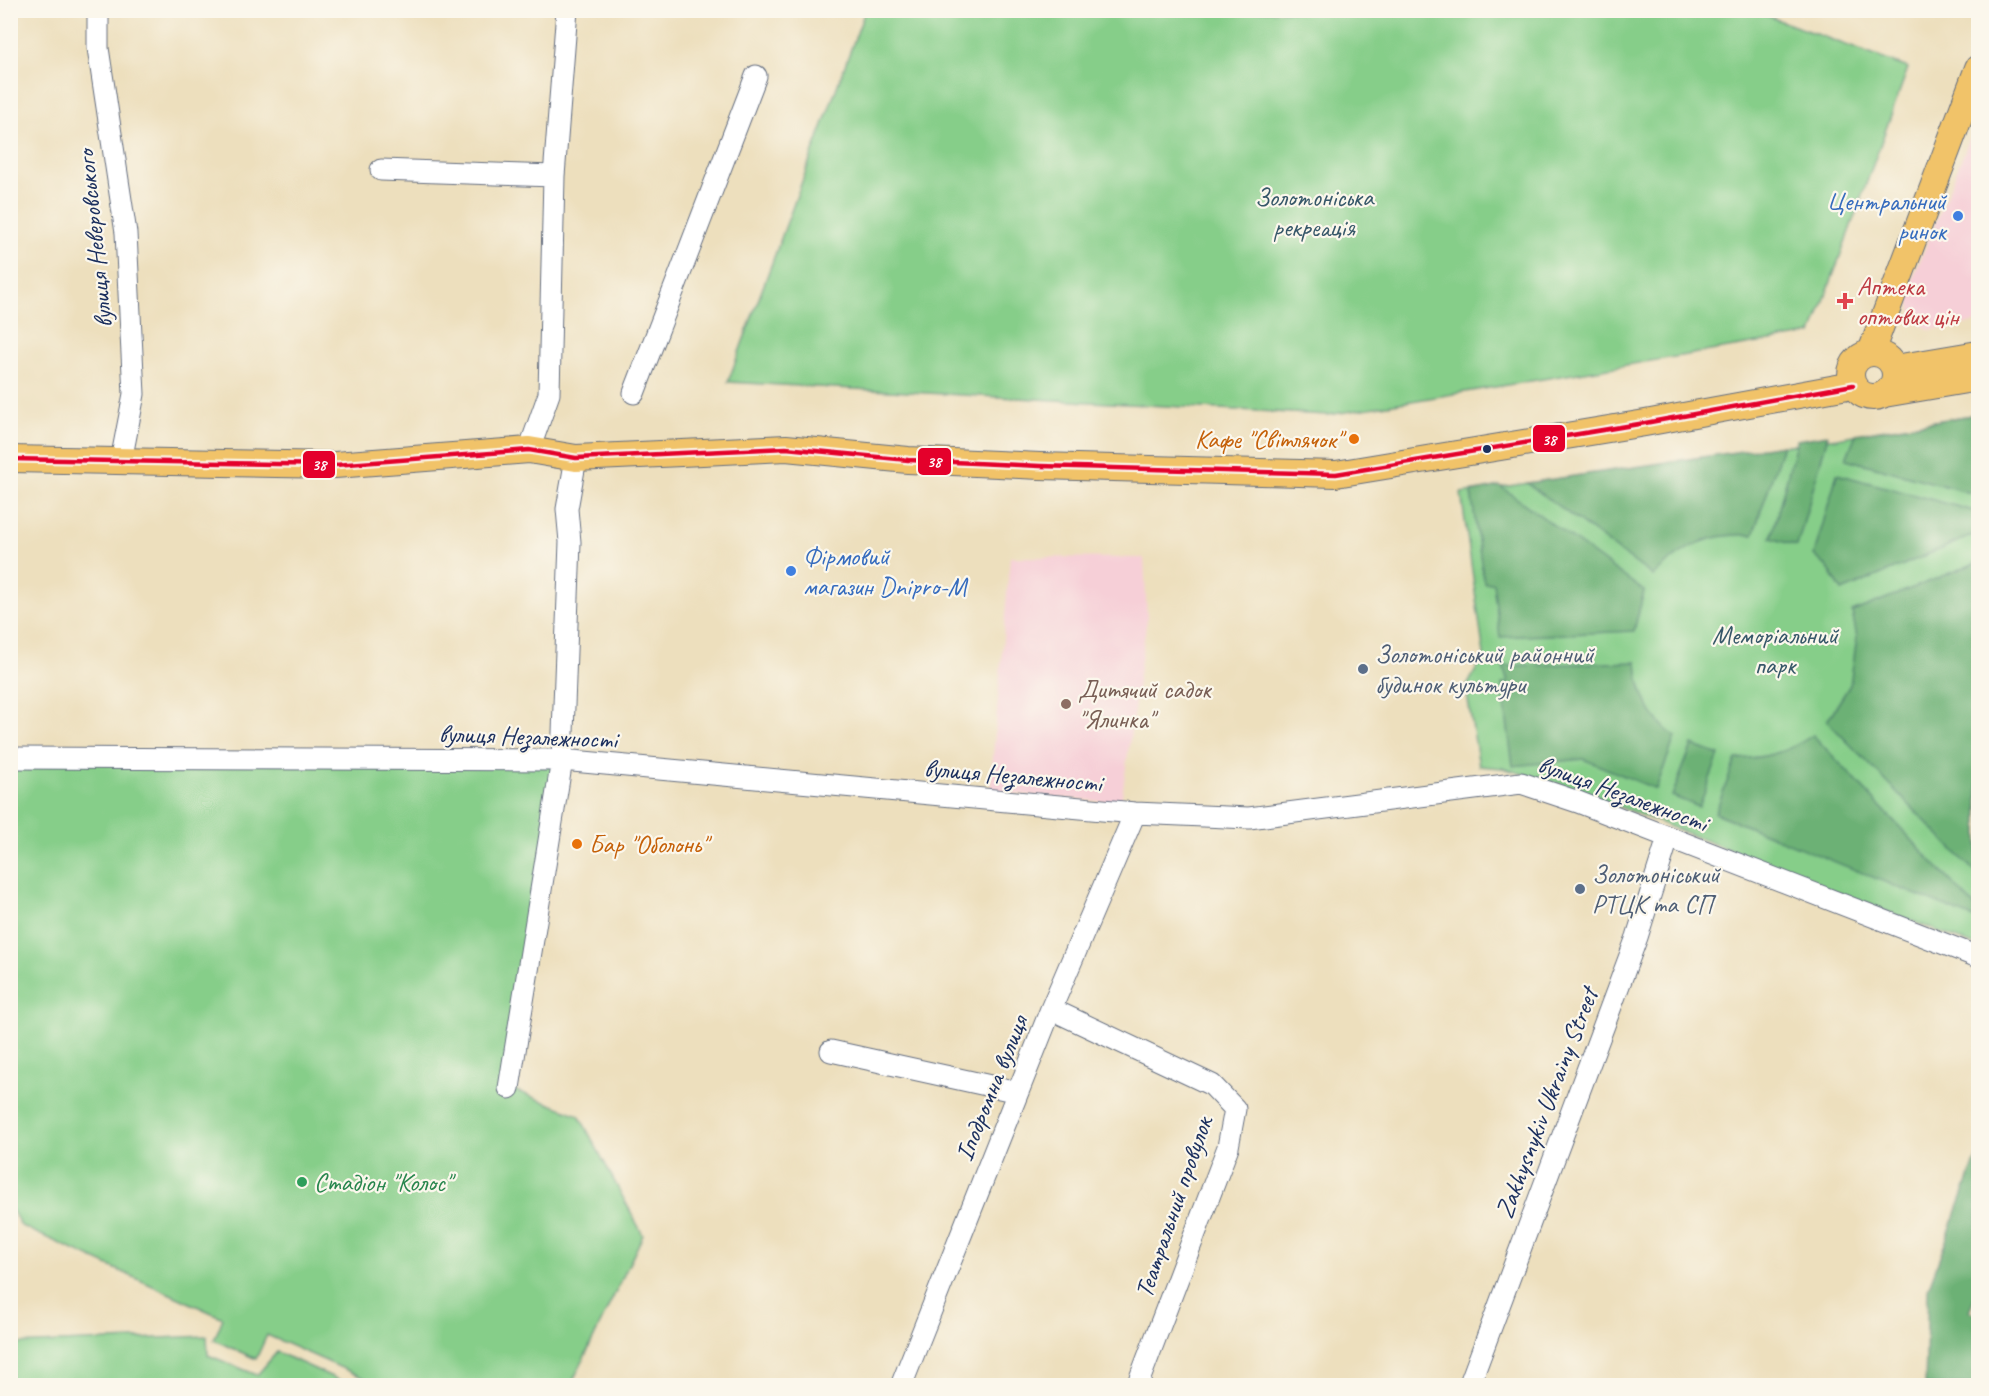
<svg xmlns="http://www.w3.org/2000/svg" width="1989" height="1396" viewBox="0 0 1989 1396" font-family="Caveat,sans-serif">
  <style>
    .built { fill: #f6cfd7 }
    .green { fill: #86ce89; stroke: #507e74; stroke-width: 1.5 }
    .forest { fill: #6cb175; stroke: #44706a; stroke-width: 1.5 }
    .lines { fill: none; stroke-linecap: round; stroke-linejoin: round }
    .minor-casing { stroke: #646d7f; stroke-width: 23 }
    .major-casing { stroke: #646d7f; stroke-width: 28 }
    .minor { stroke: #fff; stroke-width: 21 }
    .major { stroke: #f1c369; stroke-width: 26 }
    .bus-1-casing { stroke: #fbf7ec; stroke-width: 9 }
    .bus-1 { stroke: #e4002b; stroke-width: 4.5 }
    .shop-dot { fill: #3f7fe0; stroke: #fbf7ec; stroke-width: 2 }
    .health-dot { fill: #e0444e; stroke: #fbf7ec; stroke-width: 2 }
    .food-dot { fill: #e8710a; stroke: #fbf7ec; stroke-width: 2 }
    .bus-dot { fill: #1b2f5e; stroke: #fbf7ec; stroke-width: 2 }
    .service-dot { fill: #5c6f8a; stroke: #fbf7ec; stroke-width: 2 }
    .education-dot { fill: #8d6e63; stroke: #fbf7ec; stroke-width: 2 }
    .leisure-dot { fill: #2e9e5b; stroke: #fbf7ec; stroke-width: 2 }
    .labels { text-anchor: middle; stroke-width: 4.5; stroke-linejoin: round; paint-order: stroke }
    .park-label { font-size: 26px; fill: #365769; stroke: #fbf7ec }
    .shop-label { font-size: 26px; fill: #366cbe; stroke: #fbf7ec; text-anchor: end }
    .street-label { font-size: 26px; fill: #1b2f5e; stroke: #fbf7ec }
    .health-label { font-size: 26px; fill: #be3a42; stroke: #fbf7ec; text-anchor: start }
    .food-label { font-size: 26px; fill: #c56008; stroke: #fbf7ec; text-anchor: end }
    .service-label { font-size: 26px; fill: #4e5e75; stroke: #fbf7ec; text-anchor: start }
    .education-label { font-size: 26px; fill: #785e54; stroke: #fbf7ec; text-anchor: start }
    .leisure-label { font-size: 26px; fill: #27864d; stroke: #fbf7ec; text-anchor: start }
    .line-badge { stroke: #fbf7ec; stroke-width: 2 }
    .badge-label { font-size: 16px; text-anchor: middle; font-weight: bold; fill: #fff }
  </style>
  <rect width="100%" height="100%" fill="#fbf7ec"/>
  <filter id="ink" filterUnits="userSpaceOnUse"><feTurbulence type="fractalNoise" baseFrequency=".0167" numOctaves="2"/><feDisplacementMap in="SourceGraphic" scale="12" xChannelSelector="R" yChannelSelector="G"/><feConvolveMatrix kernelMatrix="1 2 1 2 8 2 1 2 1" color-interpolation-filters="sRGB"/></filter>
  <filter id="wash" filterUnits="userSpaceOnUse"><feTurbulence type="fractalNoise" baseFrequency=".008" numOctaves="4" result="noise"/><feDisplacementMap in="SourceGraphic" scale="24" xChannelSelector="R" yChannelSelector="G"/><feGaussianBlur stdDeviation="1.35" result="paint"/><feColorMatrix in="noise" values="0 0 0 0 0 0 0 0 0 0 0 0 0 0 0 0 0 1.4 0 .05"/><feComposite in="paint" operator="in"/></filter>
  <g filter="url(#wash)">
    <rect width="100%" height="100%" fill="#eddfbd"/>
    <!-- built -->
    <path class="built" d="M 1978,118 L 1978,322 L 1929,330 L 1919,322 L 1911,310 L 1909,298 L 1913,278 Z
      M 1010,557 L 1144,558 L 1147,618 L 1121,803 L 990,792 Z"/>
    <!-- green -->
    <path class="green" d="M 865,11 L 1767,11 L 1765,15 L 1908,68 L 1812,334 L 1328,415 L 728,382 Z
      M 1978,414 L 1978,947 L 1566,786 L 1502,768 L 1479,766 L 1466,688 L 1484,655 L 1461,493 L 1837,438 Z
      M 11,758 L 562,760 L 509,1088 L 579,1115 L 643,1235 L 571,1385 L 380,1385 L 267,1335 L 256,1359 L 214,1340 L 223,1318 L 21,1226 L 11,1208 Z
      M 207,1336 L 208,1355 L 257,1375 L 277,1352 L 350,1385 L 22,1386 L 11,1383 L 14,1344 Z"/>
    <!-- forest -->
    <path class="forest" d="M 1978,414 L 1978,495 L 1846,459 L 1856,434 Z
      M 1828,435 L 1797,546 L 1771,538 L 1797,440 Z
      M 1783,445 L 1753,535 C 1708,533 1686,545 1653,576 L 1527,483 Z
      M 1837,474 L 1978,512 L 1978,533 L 1842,591 L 1828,568 L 1814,555 Z
      M 1500,486 L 1644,591 L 1634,631 L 1500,637 L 1493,583 L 1484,583 L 1471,492 Z
      M 1978,562 L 1978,875 L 1827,721 L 1850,685 L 1857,637 L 1852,612 Z
      M 1637,662 C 1639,694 1650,717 1675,737 L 1656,789 L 1583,759 L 1513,766 L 1502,684 L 1508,683 L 1503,666 Z
      M 1813,735 L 1978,910 L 1978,920 L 1715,813 L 1736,759 C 1766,758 1788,752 1813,735 Z
      M 1692,745 L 1719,755 L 1699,807 L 1672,796 Z
      M 1978,1154 L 1978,1289 L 1969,1311 L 1978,1315 L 1978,1385 L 1925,1385 L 1928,1289 Z"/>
  </g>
  <g filter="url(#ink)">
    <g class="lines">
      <defs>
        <path id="minor" d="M 98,10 L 98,48 L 126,233 L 134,394 L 121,461
          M 381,170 L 554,176
          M 634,393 L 756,76
          M 529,450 L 549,394 L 554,176 L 567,10
          M 10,758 L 562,760 L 1135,813 L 1249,818 L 1521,783 L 1578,802 L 1978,957
          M 1051,1009 L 1212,1085 L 1235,1109 L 1228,1147 L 1137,1386
          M 831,1051 L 1018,1092
          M 509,1088 L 562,760 L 570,542 L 567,509 L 576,458
          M 901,1386 L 1051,1009 L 1135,813
          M 1469,1386 L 1637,937 L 1668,838"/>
        <path id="major" d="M 1871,352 L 1978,68
          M1851 375a22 22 0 1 1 44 0a22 22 0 1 1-44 0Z
          M 1895,368 L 1978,354
          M 1884,394 L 1978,378
          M 10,459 L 335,465 L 529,450 L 576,458 L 786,448 L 908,460 L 1040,466 L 1336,474 L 1645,423 L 1853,385"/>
      </defs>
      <!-- minor casing -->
      <use href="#minor" class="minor-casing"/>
      <!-- major casing -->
      <use href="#major" class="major-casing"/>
      <!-- minor -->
      <use href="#minor" class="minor"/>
      <!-- major -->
      <use href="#major" class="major"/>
      <defs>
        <path id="bus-1" d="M 10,459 L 335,465 L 529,450 L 576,458 L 786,448 L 908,460 L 1040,466 L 1336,474 L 1645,423 L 1853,385"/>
      </defs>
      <!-- bus-1 casing -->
      <use href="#bus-1" class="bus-1-casing"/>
      <!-- bus-1 -->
      <use href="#bus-1" class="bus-1"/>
    </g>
  </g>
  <!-- markers -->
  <g class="shop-dot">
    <circle cx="1958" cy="216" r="6"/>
    <circle cx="791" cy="571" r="6"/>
  </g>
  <path class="health-dot" d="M1842 292h6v6h6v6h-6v6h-6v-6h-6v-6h6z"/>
  <g class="food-dot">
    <circle cx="1354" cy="439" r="6"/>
    <circle cx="577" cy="844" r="6"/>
  </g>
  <circle class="bus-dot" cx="1487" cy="449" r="5"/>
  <g class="service-dot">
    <circle cx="1363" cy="669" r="6"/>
    <circle cx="1580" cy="889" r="6"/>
  </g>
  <circle class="education-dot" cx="1066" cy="704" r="6"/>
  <circle class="leisure-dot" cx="302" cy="1182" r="6"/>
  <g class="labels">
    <!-- park labels -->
    <g class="park-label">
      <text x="1314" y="206">Золотоніська<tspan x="1314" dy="30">рекреація</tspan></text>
      <text x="1775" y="644">Меморіальний<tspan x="1775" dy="30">парк</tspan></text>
    </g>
    <!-- shop labels -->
    <g class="shop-label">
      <text x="1946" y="210">Центральний<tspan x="1946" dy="30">ринок</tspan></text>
      <text x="803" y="565" text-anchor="start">Фірмовий<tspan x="803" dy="30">магазин Dnipro-M</tspan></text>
    </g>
    <!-- street labels -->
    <g class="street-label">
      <text transform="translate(94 239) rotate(-96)" y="9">вулиця Неверовського</text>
      <text transform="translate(528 736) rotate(2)" y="9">вулиця Незалежності</text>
      <text transform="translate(1013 775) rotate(5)" y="9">вулиця Незалежності</text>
      <text transform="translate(1623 793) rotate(20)" y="9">вулиця Незалежності</text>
      <text transform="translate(991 1088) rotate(-68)" y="9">Іподромна вулиця</text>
      <text transform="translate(1546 1103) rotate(-69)" y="9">Zakhysnykiv Ukrainy Street</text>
      <text transform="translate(1173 1207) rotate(-71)" y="9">Театральний провулок</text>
    </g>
    <!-- health labels -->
    <g class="health-label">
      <text x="1857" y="295">Аптека<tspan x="1857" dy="30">оптових цін</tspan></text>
    </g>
    <!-- food labels -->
    <g class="food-label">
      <text x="1342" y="448">Кафе "Світлячок"</text>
      <text x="589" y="853" text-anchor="start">Бар "Оболонь"</text>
    </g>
    <!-- service labels -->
    <g class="service-label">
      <text x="1375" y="663">Золотоніський районний<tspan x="1375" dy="30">будинок культури</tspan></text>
      <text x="1592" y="883">Золотоніський<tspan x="1592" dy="30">РТЦК та СП</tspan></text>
    </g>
    <!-- education labels -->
    <g class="education-label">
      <text x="1078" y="698">Дитячий садок<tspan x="1078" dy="30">"Ялинка"</tspan></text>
    </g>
    <!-- leisure labels -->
    <g class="leisure-label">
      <text x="314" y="1191">Стадіон "Колос"</text>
    </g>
  </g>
  <g class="line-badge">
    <rect x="1532" y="424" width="34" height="29" rx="6" fill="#e4002b"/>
    <rect x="917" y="447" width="35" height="29" rx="6" fill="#e4002b"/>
    <rect x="302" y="450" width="34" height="29" rx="6" fill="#e4002b"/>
  </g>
  <g class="badge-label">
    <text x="1549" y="445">38</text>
    <text x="934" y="467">38</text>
    <text x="319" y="470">38</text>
  </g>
  <!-- margin -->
  <rect width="1989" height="1396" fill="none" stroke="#fbf7ec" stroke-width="36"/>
</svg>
